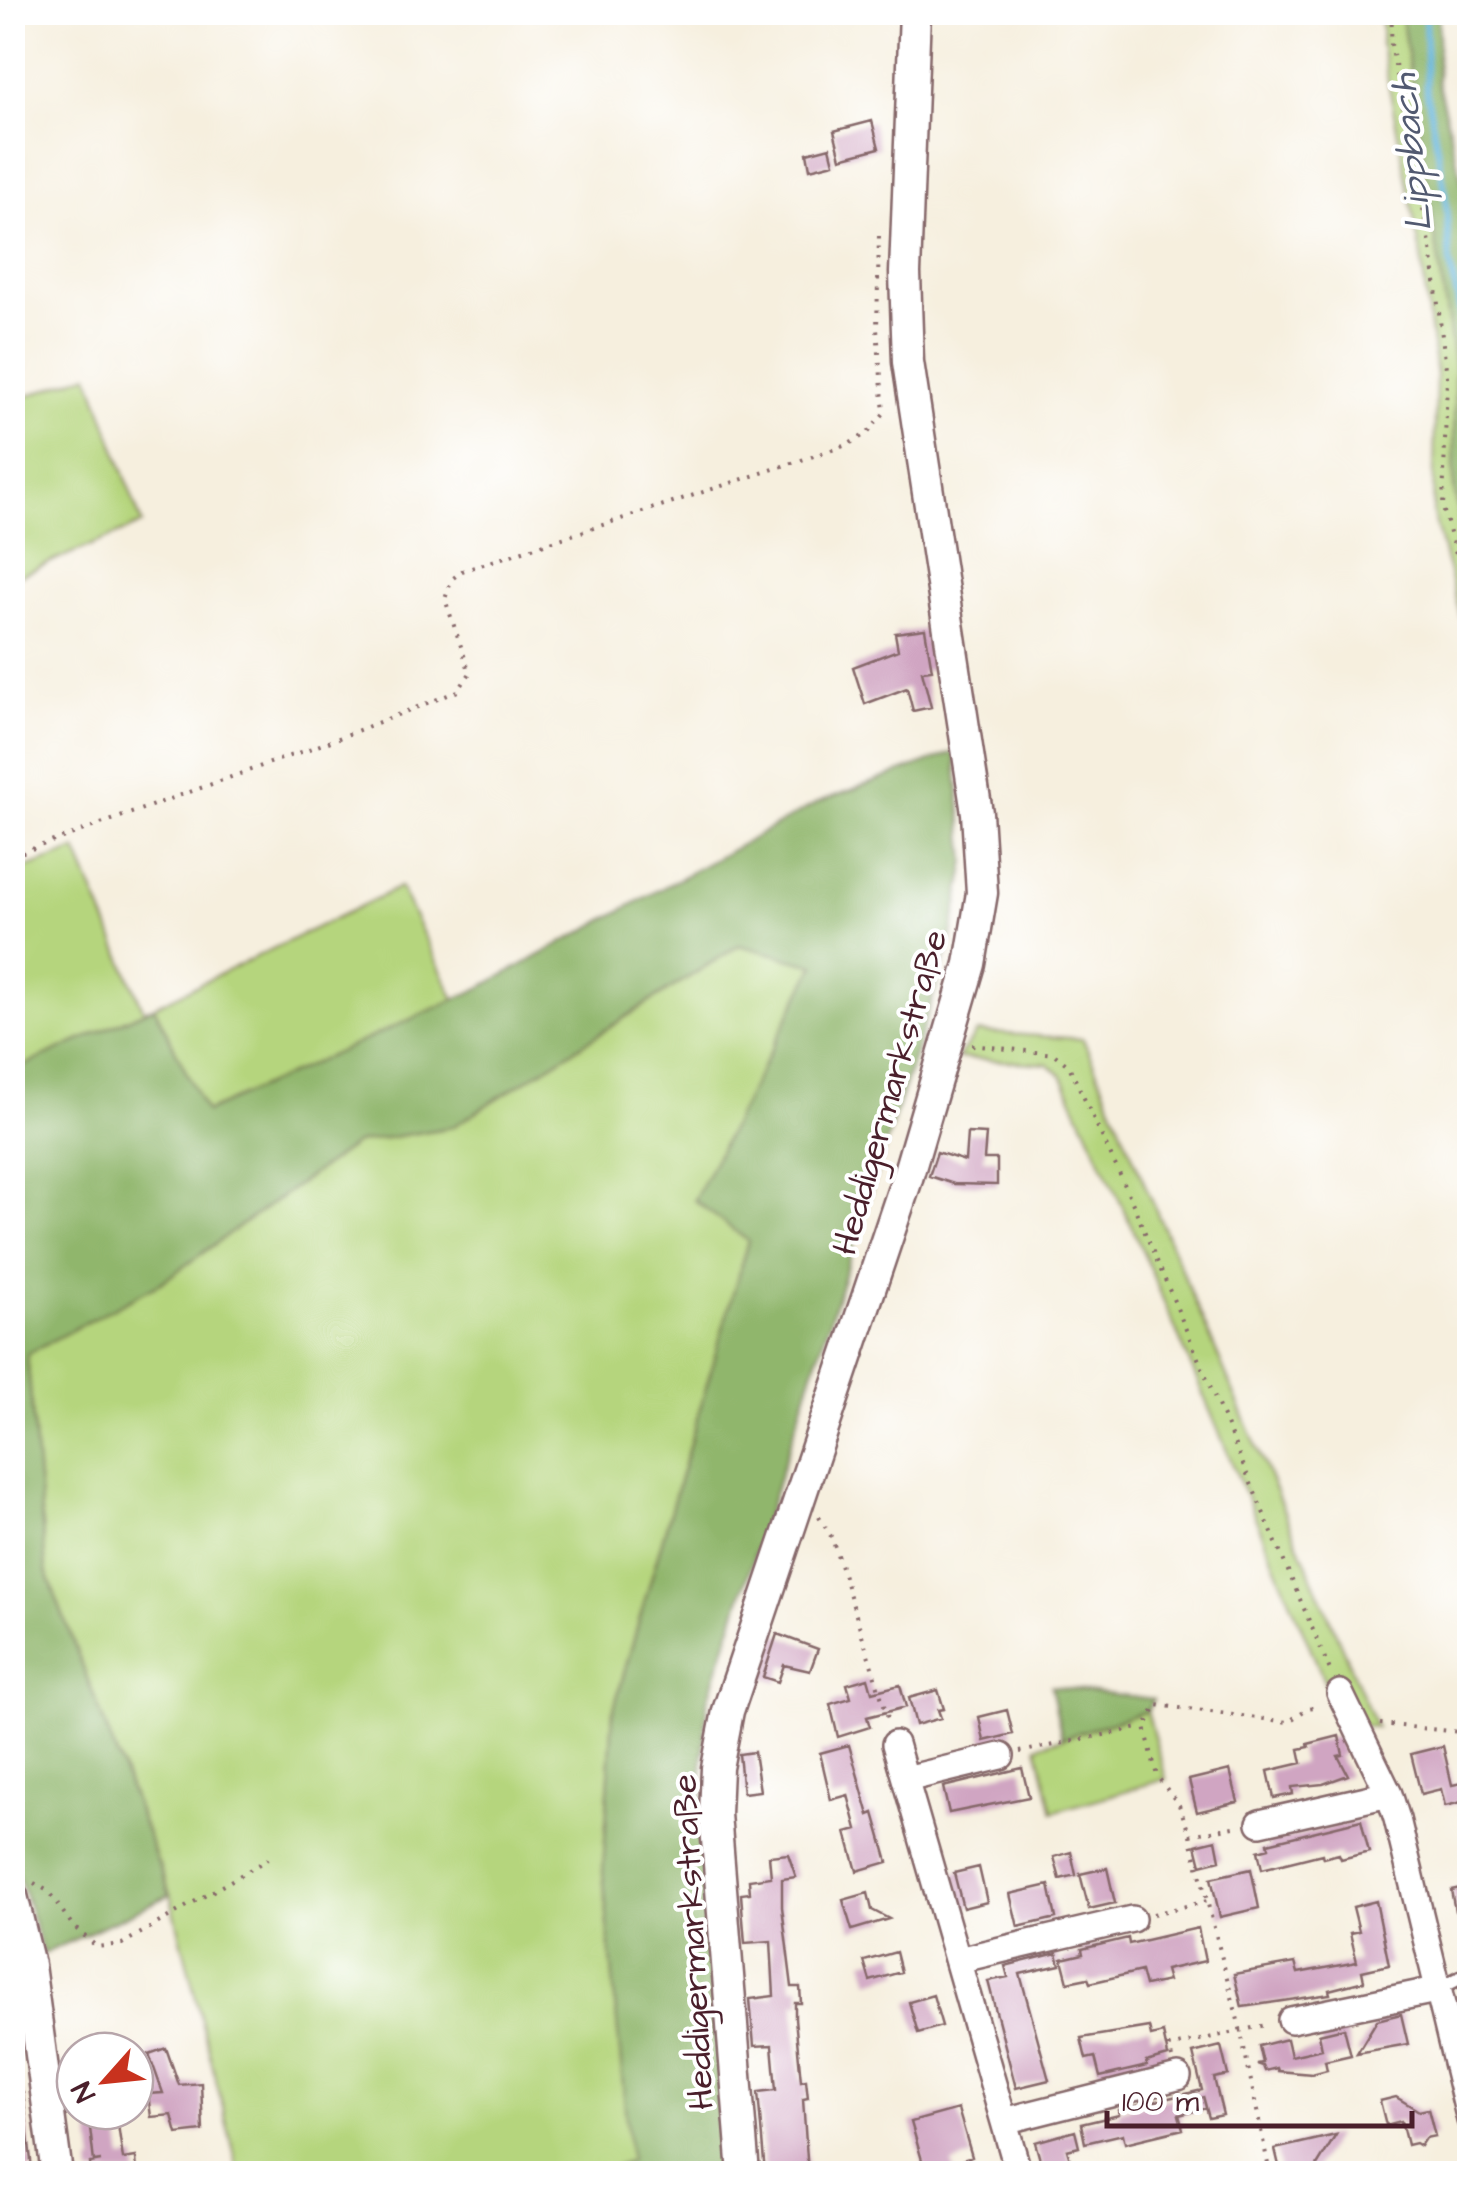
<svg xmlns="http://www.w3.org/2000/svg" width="1482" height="2186" viewBox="0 0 1482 2186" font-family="'Architects Daughter',sans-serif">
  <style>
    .green { fill: #b5d57d; stroke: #807a54; stroke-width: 2.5 }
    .forest { fill: #90b66c; stroke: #6d6a4c; stroke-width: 2.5 }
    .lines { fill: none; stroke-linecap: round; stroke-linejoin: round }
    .stream { stroke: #5fb3db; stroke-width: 6 }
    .building { fill: #d0a5c2 }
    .service-casing { stroke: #86686a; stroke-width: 18 }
    .minor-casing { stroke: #86686a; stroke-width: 30 }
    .tertiary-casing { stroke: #86686a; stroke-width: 35 }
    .path { stroke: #86686a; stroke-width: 4; stroke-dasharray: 2.5 8; stroke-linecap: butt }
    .service { stroke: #fff; stroke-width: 12 }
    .minor { stroke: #fff; stroke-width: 25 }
    .tertiary { stroke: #fff; stroke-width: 30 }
    .labels { text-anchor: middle; stroke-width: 8; stroke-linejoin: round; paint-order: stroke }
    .street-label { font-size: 35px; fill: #4a1f2b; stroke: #fff }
    .water-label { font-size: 38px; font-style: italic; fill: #525a71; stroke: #fff }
  </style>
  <rect width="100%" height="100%" fill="#fff"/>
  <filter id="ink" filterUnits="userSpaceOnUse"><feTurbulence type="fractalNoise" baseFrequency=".01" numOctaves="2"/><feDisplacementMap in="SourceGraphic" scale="20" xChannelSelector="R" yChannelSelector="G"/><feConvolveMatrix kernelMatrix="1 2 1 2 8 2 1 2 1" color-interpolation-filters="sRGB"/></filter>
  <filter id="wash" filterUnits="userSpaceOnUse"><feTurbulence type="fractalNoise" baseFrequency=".0048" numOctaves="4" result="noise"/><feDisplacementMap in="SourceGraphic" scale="40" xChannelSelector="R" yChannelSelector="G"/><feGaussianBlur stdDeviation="2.25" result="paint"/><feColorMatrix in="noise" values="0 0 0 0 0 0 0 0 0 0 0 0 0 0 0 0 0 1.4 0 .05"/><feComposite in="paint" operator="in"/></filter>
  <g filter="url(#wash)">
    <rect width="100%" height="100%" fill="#f6efde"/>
    <!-- green -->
    <path class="green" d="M 1382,13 L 1401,13 L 1455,367 L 1454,489 L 1469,558 L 1469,648 L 1433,513 L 1436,376 L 1421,256 L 1381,45 Z
      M 13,350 L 24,397 L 89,374 L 142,524 L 13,578 Z
      M 76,850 L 144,1011 L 400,887 L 455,999 L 206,1113 L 154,1007 L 13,1071 L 13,873 Z
      M 740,945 L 816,965 L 695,1199 L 748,1241 L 613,1712 L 603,1872 L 631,2161 L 602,2174 L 239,2173 L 170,1894 L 46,1571 L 27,1354 L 162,1282 L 356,1143 L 452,1127 Z
      M 977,1032 L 1083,1039 L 1376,1727 L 1347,1723 L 1327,1687 L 1136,1236 L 1062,1076 L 1048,1064 L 958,1058 Z
      M 1147,1711 L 1166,1779 L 1053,1812 L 1037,1746 Z"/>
    <!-- forest -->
    <path class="forest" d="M 1401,13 L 1439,13 L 1437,80 L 1469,210 L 1469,558 L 1454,489 L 1455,367 Z
      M 955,752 L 966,861 L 951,941 L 707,1703 L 701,1785 L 729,2173 L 602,2173 L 630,2161 L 603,1872 L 613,1712 L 748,1241 L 694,1200 L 815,965 L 739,945 L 452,1127 L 356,1143 L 162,1282 L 27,1354 L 46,1571 L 170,1895 L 43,1954 L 12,1856 L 12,1071 L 154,1007 L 206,1112 L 480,988 L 819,802 Z
      M 1051,1686 L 1153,1699 L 1147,1711 L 1062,1738 Z"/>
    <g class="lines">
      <!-- stream -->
      <path class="stream" d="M 1425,12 L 1427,93 L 1445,190 L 1450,263 L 1464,333 L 1470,406"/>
    </g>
    <g id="blocks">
      <!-- building -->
      <path class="building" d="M 872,121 L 879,148 L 841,158 L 834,131 Z
        M 830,147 L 834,163 L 810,169 L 807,153 Z
        M 925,629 L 932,670 L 922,671 L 931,707 L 913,711 L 907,688 L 865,704 L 853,667 L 898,650 L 895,633 Z
        M 967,1133 L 986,1134 L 984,1159 L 997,1159 L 997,1185 L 954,1184 L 929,1176 L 937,1152 L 965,1161 Z
        M 777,1634 L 818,1649 L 810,1671 L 784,1665 L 778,1682 L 763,1677 Z
        M 868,1678 L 872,1692 L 900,1685 L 906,1707 L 867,1717 L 870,1727 L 838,1737 L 830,1704 L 851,1698 L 847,1684 Z
        M 938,1690 L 944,1709 L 938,1710 L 941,1718 L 916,1725 L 909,1698 Z
        M 1007,1710 L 1013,1734 L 984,1741 L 979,1717 Z
        M 1339,1736 L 1343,1755 L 1338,1756 L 1348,1775 L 1323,1784 L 1292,1787 L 1293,1794 L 1274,1798 L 1268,1771 L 1302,1763 L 1299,1749 L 1309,1747 L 1308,1744 Z
        M 849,1745 L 869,1815 L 874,1813 L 888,1862 L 857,1871 L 846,1832 L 857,1829 L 848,1795 L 831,1800 L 820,1753 Z
        M 1443,1746 L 1452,1785 L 1462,1783 L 1466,1801 L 1445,1806 L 1441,1789 L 1421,1794 L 1411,1754 Z
        M 754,1752 L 760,1791 L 743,1793 L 739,1754 Z
        M 1022,1768 L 1029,1797 L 949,1813 L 943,1787 Z
        M 1230,1770 L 1238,1802 L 1197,1812 L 1189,1780 Z
        M 1361,1820 L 1369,1852 L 1341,1859 L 1339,1854 L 1323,1858 L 1322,1854 L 1262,1869 L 1258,1851 L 1269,1848 L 1268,1843 Z
        M 1216,1840 L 1220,1860 L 1201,1865 L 1196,1845 Z
        M 1071,1852 L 1076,1875 L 1060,1879 L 1054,1857 Z
        M 788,1854 L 796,1877 L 782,1879 L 782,1907 L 792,1987 L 800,1987 L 801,2003 L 795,2003 L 795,2018 L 801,2081 L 806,2080 L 808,2098 L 803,2099 L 808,2174 L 765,2174 L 758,2092 L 776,2090 L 772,2045 L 754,2046 L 750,1999 L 774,1996 L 771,1941 L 745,1943 L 741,1894 L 750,1893 L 749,1880 L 771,1877 L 769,1856 Z
        M 979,1867 L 987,1902 L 963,1908 L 954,1873 Z
        M 1107,1868 L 1115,1903 L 1089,1909 L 1080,1874 Z
        M 1251,1869 L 1259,1908 L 1220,1917 L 1211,1878 Z
        M 1049,1885 L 1056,1918 L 1018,1927 L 1010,1894 Z
        M 1470,1886 L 1470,1908 L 1455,1911 L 1451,1890 Z
        M 868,1893 L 872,1910 L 889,1919 L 852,1930 L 843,1900 Z
        M 1376,1901 L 1389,1965 L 1362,1971 L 1364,1981 L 1329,1990 L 1330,1994 L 1242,2007 L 1234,1974 L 1295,1963 L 1298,1973 L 1357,1962 L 1350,1933 L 1359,1931 L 1353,1907 Z
        M 1198,1928 L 1205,1961 L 1165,1970 L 1168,1981 L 1145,1986 L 1141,1971 L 1090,1983 L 1088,1978 L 1068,1982 L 1062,1959 L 1083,1954 L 1082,1949 L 1128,1938 L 1129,1944 Z
        M 896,1952 L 901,1972 L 870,1981 L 864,1961 Z
        M 1057,1953 L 1060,1965 L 1020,1974 L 1049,2080 L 1016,2088 L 988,1981 L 1008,1977 L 1005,1966 Z
        M 933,1995 L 942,2026 L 918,2033 L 909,2002 Z
        M 1401,2014 L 1408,2044 L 1357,2053 L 1377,2020 Z
        M 1149,2027 L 1151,2036 L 1163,2033 L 1168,2056 L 1147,2062 L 1147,2066 L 1100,2077 L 1095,2057 L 1086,2059 L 1081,2038 Z
        M 1344,2028 L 1351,2055 L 1325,2061 L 1327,2070 L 1312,2074 L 1278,2071 L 1277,2068 L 1265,2071 L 1263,2066 L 1257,2064 L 1263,2063 L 1259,2046 L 1287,2039 L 1291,2056 L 1322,2049 L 1319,2034 Z
        M 1221,2046 L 1228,2075 L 1214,2078 L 1223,2115 L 1209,2118 L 1203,2096 L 1206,2108 L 1179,2115 L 1183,2129 L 1125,2143 L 1123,2134 L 1085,2143 L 1081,2124 L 1119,2115 L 1119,2110 L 1202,2090 L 1193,2053 Z
        M 166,2048 L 179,2085 L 201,2083 L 203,2131 L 177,2134 L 172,2115 L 151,2117 L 148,2094 L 163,2093 L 149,2054 Z
        M 23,2093 L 32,2169 L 12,2171 L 12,2094 Z
        M 1396,2097 L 1419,2111 L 1428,2109 L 1435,2136 L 1425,2138 L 1420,2146 L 1415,2143 L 1407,2145 L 1401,2121 L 1386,2125 L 1380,2101 Z
        M 958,2109 L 972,2157 L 952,2163 L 955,2174 L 926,2174 L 911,2122 Z
        M 88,2111 L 116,2111 L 123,2159 L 136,2157 L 137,2174 L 91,2174 L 90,2163 L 101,2161 L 94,2162 Z
        M 1075,2131 L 1079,2147 L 1067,2150 L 1073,2170 L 1044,2174 L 1035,2142 Z
        M 1336,2135 L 1312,2174 L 1281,2174 L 1275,2149 Z"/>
    </g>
  </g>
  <g filter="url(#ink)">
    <use href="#blocks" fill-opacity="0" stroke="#86686a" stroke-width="2.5"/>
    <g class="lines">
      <defs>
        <path id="service" d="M 1436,1990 L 1470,1973"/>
        <path id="minor" d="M 1340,1693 L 1389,1794 L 1397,1819 L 1470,2120
          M 895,1744 L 1019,2174
          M 906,1779 L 1001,1756
          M 1260,1823 L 1389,1794
          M 958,1960 L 1132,1919
          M 1291,2020 L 1436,1990
          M 1004,2121 L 1178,2077"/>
        <path id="tertiary" d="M 12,1896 L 29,1965 L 57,2174
          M 744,2174 L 715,1814 L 717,1768 L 728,1711 L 906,1182 L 970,964 L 982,893 L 977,813 L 908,362 L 905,273 L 915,12"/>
      </defs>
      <!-- service casing -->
      <use href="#service" class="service-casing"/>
      <!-- minor casing -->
      <use href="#minor" class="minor-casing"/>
      <!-- tertiary casing -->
      <use href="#tertiary" class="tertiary-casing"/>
      <!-- path -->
      <path class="path" d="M 1392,12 L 1391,44 L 1431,249 L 1447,376 L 1443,508 L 1470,605
        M 12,856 L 331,741 L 458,691 L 470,673 L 445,599 L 452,579 L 462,571 L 847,445 L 868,433 L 884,413 L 877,329 L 879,235
        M 972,1045 L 1054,1054 L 1069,1066 L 1127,1190 L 1332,1675
        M 819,1517 L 832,1538 L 890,1725
        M 1380,1724 L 1470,1733
        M 1020,1752 L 1143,1727
        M 1190,1835 L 1239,1826
        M 34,1883 L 48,1891 L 73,1926 L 97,1947 L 122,1944 L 268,1859
        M 1153,1914 L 1207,1901
        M 1172,2058 L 1169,2047 L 1270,2024
        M 1270,2174 L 1240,2028 L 1190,1835 L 1179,1805 L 1157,1776 L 1145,1727 L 1157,1705 L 1288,1722 L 1308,1708 L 1320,1706"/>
      <!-- service -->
      <use href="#service" class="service"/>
      <!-- minor -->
      <use href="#minor" class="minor"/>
      <!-- tertiary -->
      <use href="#tertiary" class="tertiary"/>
    </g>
  </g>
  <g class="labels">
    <!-- street labels -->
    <g class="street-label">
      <text transform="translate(889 1092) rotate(-74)" y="12">Heddigermarkstraße</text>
      <text transform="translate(692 1942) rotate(-93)" y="12">Heddigermarkstraße</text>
    </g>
    <!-- water labels -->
    <g class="water-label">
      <text transform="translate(1410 153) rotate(-96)" y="13">Lippbach</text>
    </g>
  </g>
  <!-- margin -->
  <rect width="1482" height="2186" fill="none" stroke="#fff" stroke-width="50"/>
  <!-- north arrow -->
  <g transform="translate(105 2081) rotate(243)"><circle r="48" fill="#ffffff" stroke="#b7a5aa" stroke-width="2.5"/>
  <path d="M0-8L18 38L0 25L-18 38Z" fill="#c8321e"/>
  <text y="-15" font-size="28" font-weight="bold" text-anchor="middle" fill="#4a1f2b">N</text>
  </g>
  <!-- scale -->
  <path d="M1107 2111v15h305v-15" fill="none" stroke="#4a1f2b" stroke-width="5"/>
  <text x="1122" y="2111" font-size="30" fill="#4a1f2b" stroke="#ffffff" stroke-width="8" paint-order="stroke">100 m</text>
</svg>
